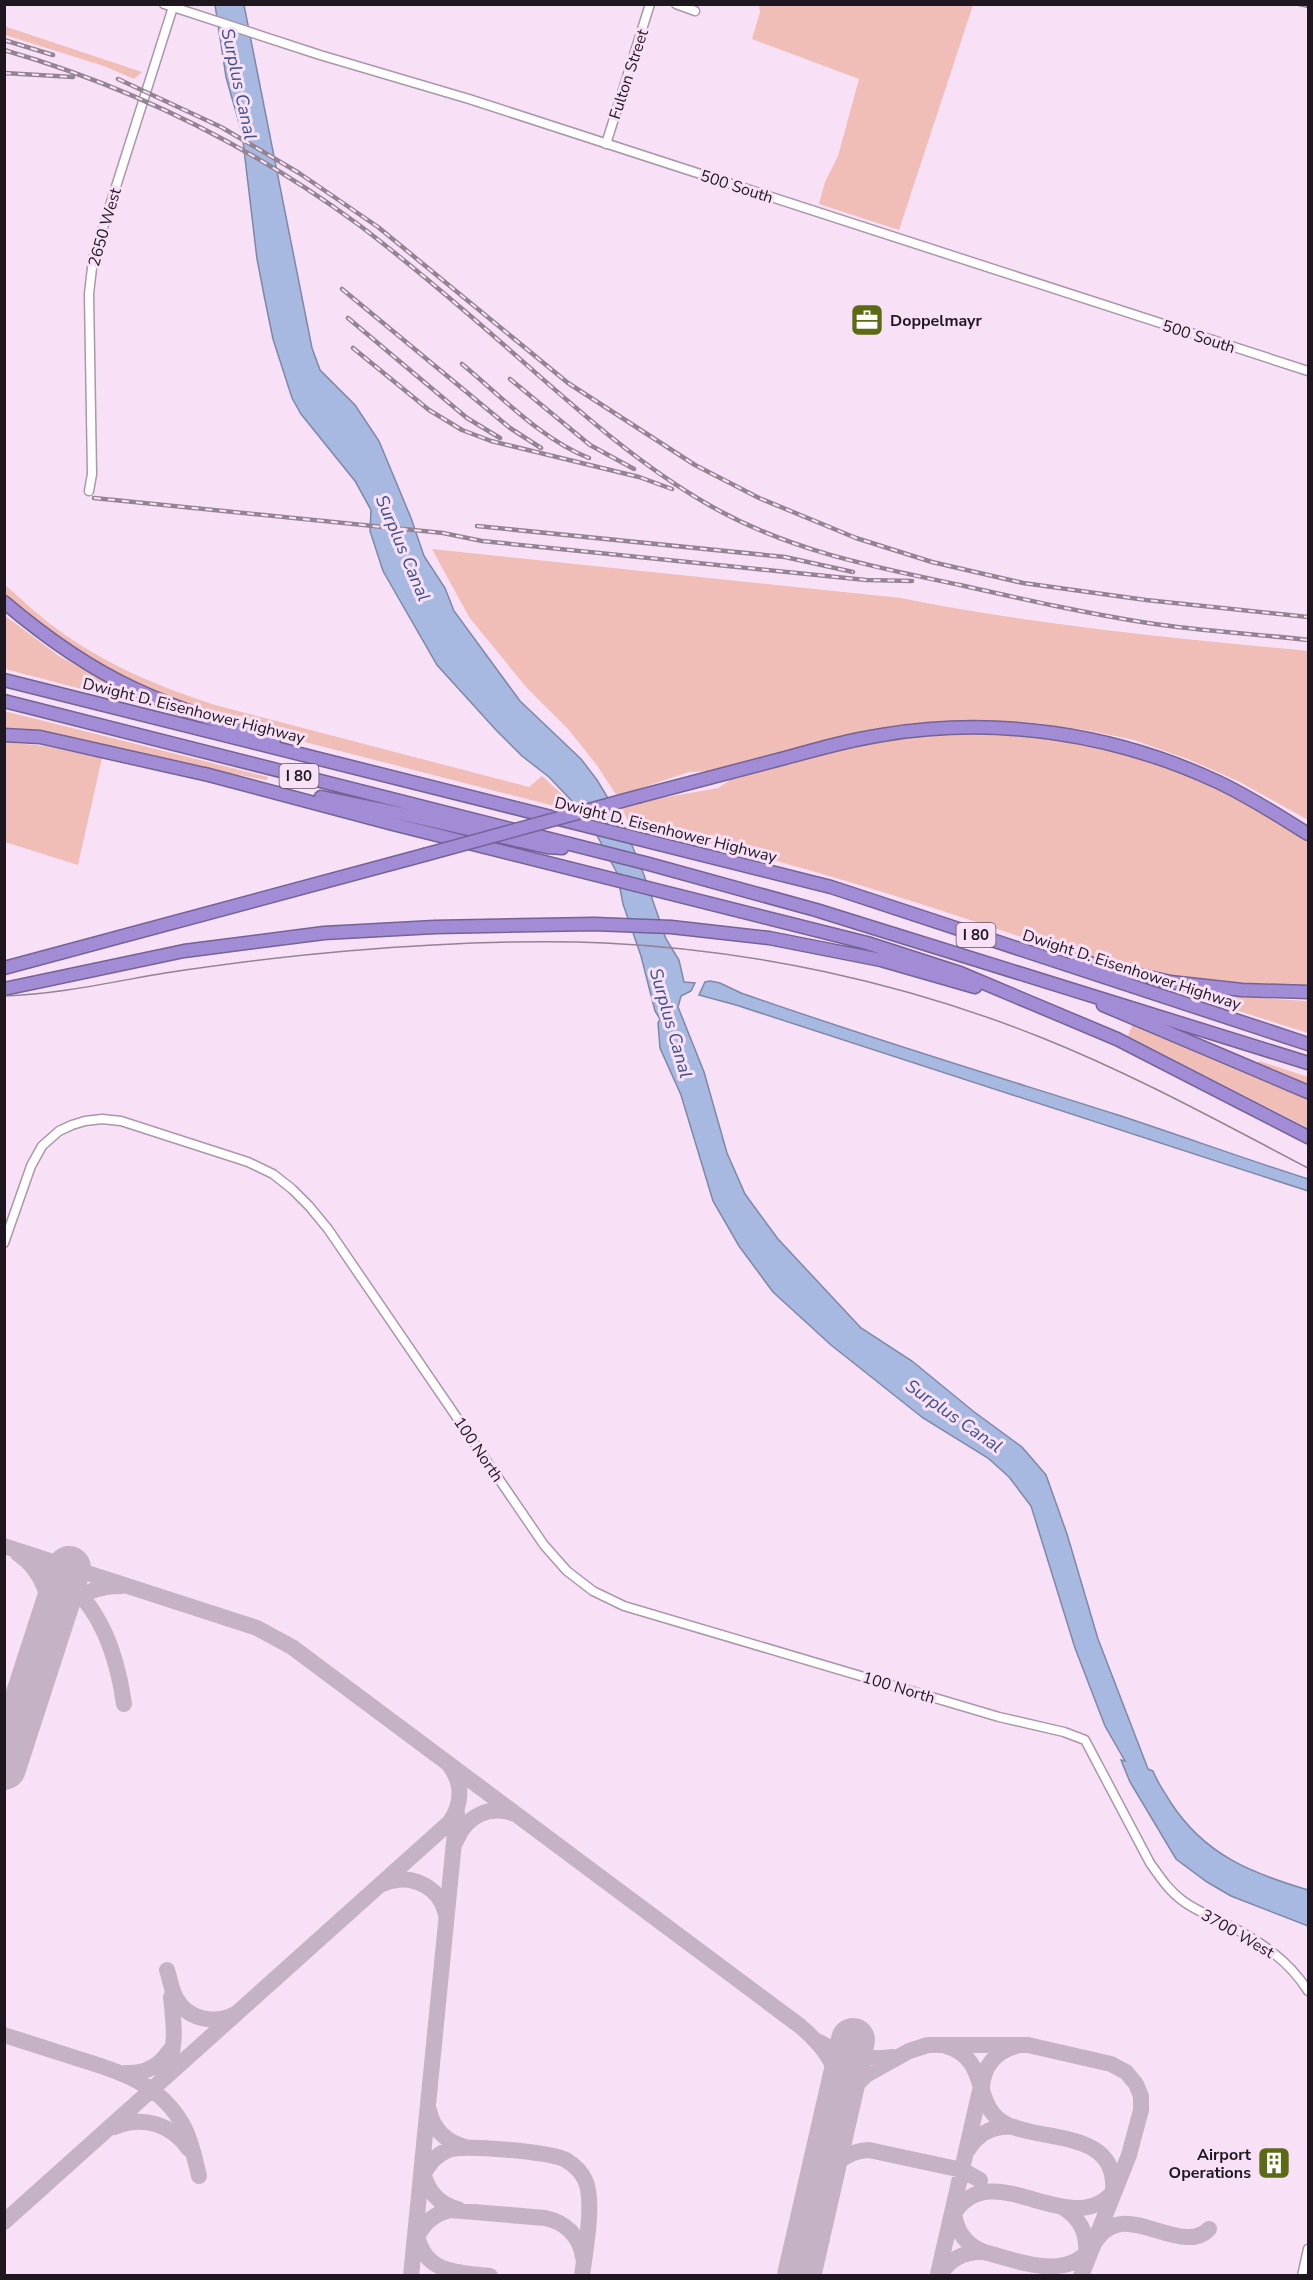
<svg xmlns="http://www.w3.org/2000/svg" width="1313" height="2280" viewBox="0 0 1313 2280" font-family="'Nunito Sans',sans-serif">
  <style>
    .green { fill: #f0beb6 }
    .water { fill: #a7b9e0; stroke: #7e88a6; stroke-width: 1.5 }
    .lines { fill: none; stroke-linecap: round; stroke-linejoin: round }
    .taxiway { stroke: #c6b2c5; stroke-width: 16 }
    .runway { stroke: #c6b2c5; stroke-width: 44 }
    .minor-casing { stroke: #ab96ab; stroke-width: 11 }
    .highway-casing { stroke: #746395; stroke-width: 15 }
    .minor { stroke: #fff; stroke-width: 8 }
    .highway { stroke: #a18cd5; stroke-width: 12 }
    .tram { stroke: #948393; stroke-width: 1.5 }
    .rail-casing { stroke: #948393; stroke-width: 4.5 }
    .rail { stroke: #f8e0f7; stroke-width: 2; stroke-dasharray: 7; stroke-linecap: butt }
    .highway-bridge-casing { stroke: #746395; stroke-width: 15; stroke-linecap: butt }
    .highway-bridge { stroke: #a18cd5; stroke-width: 12 }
    .labels { text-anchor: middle; stroke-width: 6; stroke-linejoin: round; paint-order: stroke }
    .shield { fill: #f8e0f7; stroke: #605360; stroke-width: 1.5 }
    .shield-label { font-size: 15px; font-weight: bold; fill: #1f171f }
    .street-label { font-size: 16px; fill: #1f171f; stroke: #f8e0f7 }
    .poi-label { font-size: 16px; font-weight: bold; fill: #1f171f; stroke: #f8e0f7; text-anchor: start }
    .water-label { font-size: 18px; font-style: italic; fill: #3c5185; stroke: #f8e0f7 }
  </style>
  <rect width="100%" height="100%" fill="#f8e0f7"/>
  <!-- green -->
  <path class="green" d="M 759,5 L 973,5 L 899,230 L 819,204 L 825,182 L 838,156 L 859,79 L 752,39 L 760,12 Z
    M 4,26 L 142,72 L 134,79 L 104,66 L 5,35 Z
    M 432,549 L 901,598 C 1035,625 1172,638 1308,651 L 1308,820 L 1238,781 L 1190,760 L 1134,740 L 1091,731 L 1037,723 L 971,720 L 905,724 L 844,735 L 712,771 L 689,772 L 617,796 L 596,764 L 568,729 L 526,687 L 469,617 Z
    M 4,584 C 22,600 38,615 57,629 C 104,664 160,687 215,705 L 529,787 L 542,776 L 576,807 L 566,809 L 227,722 L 166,698 L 91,660 L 5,598 Z
    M 4,615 L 59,656 L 136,699 L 135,703 L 5,669 Z
    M 4,711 L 268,777 L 267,780 L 199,768 L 56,735 L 5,730 Z
    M 971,732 L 1051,737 L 1130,754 L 1191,775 L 1245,802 L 1308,840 L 1308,989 C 1255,987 1203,983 1150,973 C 1085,961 1021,936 958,916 C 849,881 740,848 629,824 L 622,808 L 650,800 L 718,788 L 733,778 L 848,746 L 912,735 Z
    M 5,742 L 44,746 L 102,758 L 78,865 L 5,842 Z
    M 1160,986 L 1225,996 L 1308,1001 L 1308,1033 Z
    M 1133,1023 L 1308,1094 L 1308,1128 L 1128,1036 Z
    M 1259,1061 L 1308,1077 L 1308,1087 L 1257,1065 Z"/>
  <!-- water -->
  <path class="water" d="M 215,5 L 244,5 L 312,348 L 320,370 L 355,405 L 379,441 L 411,518 L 424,556 L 445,588 L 454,611 L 520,701 L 581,759 L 597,780 L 623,823 L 644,875 L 666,939 L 679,960 L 684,982 L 695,983 L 691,991 L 681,996 L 678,1007 L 704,1072 L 727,1153 L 745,1194 L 778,1239 L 861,1328 L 912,1361 L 973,1411 L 1022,1447 L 1046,1475 L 1067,1534 L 1098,1639 L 1148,1769 L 1153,1771 C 1157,1782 1165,1793 1171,1803 C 1205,1855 1251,1873 1308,1890 L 1308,1926 L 1231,1896 L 1207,1882 L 1176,1859 L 1130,1782 L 1121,1760 L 1125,1761 L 1105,1726 L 1075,1648 L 1031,1506 L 1009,1477 L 988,1458 L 923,1418 L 831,1345 L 773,1292 L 739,1246 L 713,1201 L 681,1095 L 660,1048 L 658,1023 L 660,1019 L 655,1011 L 641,956 L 623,904 L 617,873 L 587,817 L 549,777 L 522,756 L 496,730 L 437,665 L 383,571 L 370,531 L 371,510 L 355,481 L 301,414 L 292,398 L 273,339 L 265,300 L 257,259 L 242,133 L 226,77 Z
    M 710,981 L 720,983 L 741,993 C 866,1037 992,1075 1118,1115 C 1182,1136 1245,1159 1308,1179 L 1308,1191 L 736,1005 L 699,995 L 705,982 Z"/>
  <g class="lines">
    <!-- taxiway -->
    <path class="taxiway" d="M 4,1546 L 257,1628 L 292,1647 L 800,2026 C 821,2044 840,2065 838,2095 C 838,2106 835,2117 833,2128
      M 17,1553 C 42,1570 54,1600 48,1630
      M 47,1566 C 97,1598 116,1648 124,1704
      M 42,1654 C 57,1615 74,1586 121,1586
      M 456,1841 C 466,1816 490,1804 515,1814
      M 383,1884 C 410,1872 440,1886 446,1915
      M 167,1970 C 170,1979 171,1989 176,1998 C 187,2019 214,2025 235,2014
      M 4,2035 C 29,2043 54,2051 79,2059 C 122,2072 162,2085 184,2127 C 192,2143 195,2159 199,2176
      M 819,2042 C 840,2054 869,2061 893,2057
      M 946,2046 C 992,2059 970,2108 1008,2125 C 1045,2142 1117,2130 1113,2190
      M 125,2073 C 144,2074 159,2067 169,2051
      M 163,2075 C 178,2050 174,2025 171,1997
      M 982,2088 C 983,2067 995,2052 1016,2046
      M 429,2110 C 433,2129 446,2142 465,2147
      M 840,2110 L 849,2092 L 866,2075 L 909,2051 L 928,2045 L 1028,2045 L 1111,2064 L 1126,2072 L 1136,2084 L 1141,2096 L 1141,2110 L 1129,2155 L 1081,2276
      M 114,2127 C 143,2115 171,2124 189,2149
      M 968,2150 C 978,2133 994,2125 1014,2127
      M 423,2171 C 427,2191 438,2204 458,2209
      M 423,2176 C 428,2164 436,2155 448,2150 C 465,2144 550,2152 566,2160 C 574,2165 581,2171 585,2180 C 595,2200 585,2252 582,2276
      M 819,2188 C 829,2167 844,2151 869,2150 L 962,2170 L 980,2180
      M 1060,2206 C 1079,2216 1088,2233 1086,2254
      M 954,2212 C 956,2231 966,2245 984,2252
      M 953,2215 C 991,2151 1070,2244 1114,2191
      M 4,2222 L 450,1822 C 462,1804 463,1784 450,1766
      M 417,2235 C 425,2274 458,2272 490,2276
      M 417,2238 C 423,2223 434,2214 450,2210 L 545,2218 C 565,2222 580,2236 583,2257
      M 938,2274 L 981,2086
      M 411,2276 L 457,1812
      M 939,2276 C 949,2259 965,2251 984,2252 C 1015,2260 1062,2280 1087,2252 C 1098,2239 1103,2226 1122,2224 C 1148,2221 1189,2251 1209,2229"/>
    <!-- runway -->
    <path class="runway" d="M 4,1768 L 69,1568
      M 799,2276 L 853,2040"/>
    <defs>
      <path id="minor" d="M 164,4 L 320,55 L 469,99 L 1308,371
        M 676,4 L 695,11
        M 606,144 L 650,4
        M 89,491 L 92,474 L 89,294 L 93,259 L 173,7
        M 4,1243 L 31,1166 L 42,1146 L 59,1131 L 72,1125 L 85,1121 L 102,1119 L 121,1121 L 248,1162 L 273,1174 L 292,1189 L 309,1206 L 328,1229 L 544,1545 L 567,1571 L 593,1591 L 624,1606 L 999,1717 L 1064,1732 L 1085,1740 L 1150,1863 C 1160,1877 1169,1891 1183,1901 C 1195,1910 1210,1916 1224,1923 C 1258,1940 1288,1959 1308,1991
        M 1302,2276 L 1308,2249"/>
      <path id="highway" d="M 4,602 C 44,636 87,667 135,689 C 180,710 227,724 274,740
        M 4,680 L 831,887 L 1308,1044
        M 4,701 L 649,864 L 816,910 L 1308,1063
        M 4,735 L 40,737 L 213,776
        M 205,774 L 393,824 L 867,943 L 960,973 L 1117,1039 L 1308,1137
        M 640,796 C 688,783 737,771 785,758 C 817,749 849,740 882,735 C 996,716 1113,733 1218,782 C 1250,797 1279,816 1308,834
        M 321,797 L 398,813 L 547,847 L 562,848
        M 1076,960 L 1170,982 L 1242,990 L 1308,992
        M 4,968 L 424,855
        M 4,989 L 184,951 L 324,933 L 435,927 L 594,924 L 671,927 L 769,938 L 881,960 L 975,987
        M 1103,1005 L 1308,1092"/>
    </defs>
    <!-- minor casing -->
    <use href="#minor" class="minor-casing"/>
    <!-- highway casing -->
    <use href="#highway" class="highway-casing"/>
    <!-- minor -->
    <use href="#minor" class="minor"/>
    <!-- highway -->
    <use href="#highway" class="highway"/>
    <!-- tram -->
    <path class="tram" d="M 4,996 C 59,994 112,982 165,973 C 226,964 286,956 347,951 C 432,944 519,939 605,943 C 753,950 902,982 1040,1037 C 1133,1074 1220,1122 1308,1168"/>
    <defs>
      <path id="rail" d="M 1299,4 L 1308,6
        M 4,40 L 53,55
        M 4,50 C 132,87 251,146 359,225 C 396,253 432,283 467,313 C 545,379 621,455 709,505 C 787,550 873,567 960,585 C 1022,599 1084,613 1148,623 C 1201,631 1255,634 1308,640
        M 4,73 L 73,77
        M 118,79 L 221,127 L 299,173 L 378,227 L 568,383 L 695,465 L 759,498 L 856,538 L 932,562 L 1023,583 L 1146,600 L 1308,617
        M 342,289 L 510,428 L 541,448
        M 348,318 L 467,418 L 500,438
        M 353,348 L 429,410 L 462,430 L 491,441 L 639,477 L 672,489
        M 462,364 C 502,397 541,439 589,458
        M 510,379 L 590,445 L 634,469
        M 94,498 L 443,533 L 482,541 L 866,580 L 912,581
        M 477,526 L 785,557 L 853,572"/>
    </defs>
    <!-- rail casing -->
    <use href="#rail" class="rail-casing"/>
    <!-- rail -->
    <use href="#rail" class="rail"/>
    <defs>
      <path id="highway-bridge" d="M 424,855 L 640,796"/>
    </defs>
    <!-- highway-bridge casing -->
    <use href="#highway-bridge" class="highway-bridge-casing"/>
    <!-- highway-bridge -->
    <use href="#highway-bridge" class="highway-bridge"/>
  </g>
  <!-- icons -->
  <defs>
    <symbol id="office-square" viewBox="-11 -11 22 22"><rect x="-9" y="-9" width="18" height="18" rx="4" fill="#5b6a14" stroke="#f8e0f7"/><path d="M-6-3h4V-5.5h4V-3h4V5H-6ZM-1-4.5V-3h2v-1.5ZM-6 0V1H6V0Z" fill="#fff"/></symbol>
    <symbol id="building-square" viewBox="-11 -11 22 22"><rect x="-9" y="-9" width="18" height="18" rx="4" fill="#5b6a14" stroke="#f8e0f7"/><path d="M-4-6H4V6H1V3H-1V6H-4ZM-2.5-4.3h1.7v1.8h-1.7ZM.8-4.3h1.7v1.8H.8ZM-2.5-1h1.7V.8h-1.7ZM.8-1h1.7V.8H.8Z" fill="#fff"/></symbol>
  </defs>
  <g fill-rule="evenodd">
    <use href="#office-square" x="848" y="301" width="38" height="38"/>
    <use href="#building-square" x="1255" y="2144" width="38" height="38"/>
  </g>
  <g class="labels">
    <!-- shield labels -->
    <g class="shield">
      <rect x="279.5" y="764" width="39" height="24" rx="4.5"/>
      <rect x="956.5" y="923" width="39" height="24" rx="4.5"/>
    </g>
    <g class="shield-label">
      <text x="299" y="781">I 80</text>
      <text x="976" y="940">I 80</text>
    </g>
    <!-- street labels -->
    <g class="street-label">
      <text transform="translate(628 74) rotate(-72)" y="6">Fulton Street</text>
      <text transform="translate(737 186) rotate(18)" y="6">500 South</text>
      <text transform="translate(104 227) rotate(-74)" y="6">2650 West</text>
      <text transform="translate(1199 336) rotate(18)" y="6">500 South</text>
      <text transform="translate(194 710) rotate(14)" y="6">Dwight D. Eisenhower Highway</text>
      <text transform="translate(666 829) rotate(14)" y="6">Dwight D. Eisenhower Highway</text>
      <text transform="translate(1132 969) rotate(18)" y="6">Dwight D. Eisenhower Highway</text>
      <text transform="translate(479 1449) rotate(56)" y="6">100 North</text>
      <text transform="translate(899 1687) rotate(17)" y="6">100 North</text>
      <text transform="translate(1238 1933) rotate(30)" y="6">3700 West</text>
    </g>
    <!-- poi labels -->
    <g class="poi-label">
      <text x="890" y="326">Doppelmayr</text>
      <text x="1251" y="2160" text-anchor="end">Airport<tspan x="1251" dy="18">Operations</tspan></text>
    </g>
    <!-- water labels -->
    <g class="water-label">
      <text transform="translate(239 84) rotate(78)" y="6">Surplus Canal</text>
      <text transform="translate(403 548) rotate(67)" y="6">Surplus Canal</text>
      <text transform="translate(671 1023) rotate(74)" y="6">Surplus Canal</text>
      <text transform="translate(954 1416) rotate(35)" y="6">Surplus Canal</text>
    </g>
  </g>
  <!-- border -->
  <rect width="1313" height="2280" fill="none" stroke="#1f171f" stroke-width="12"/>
</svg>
